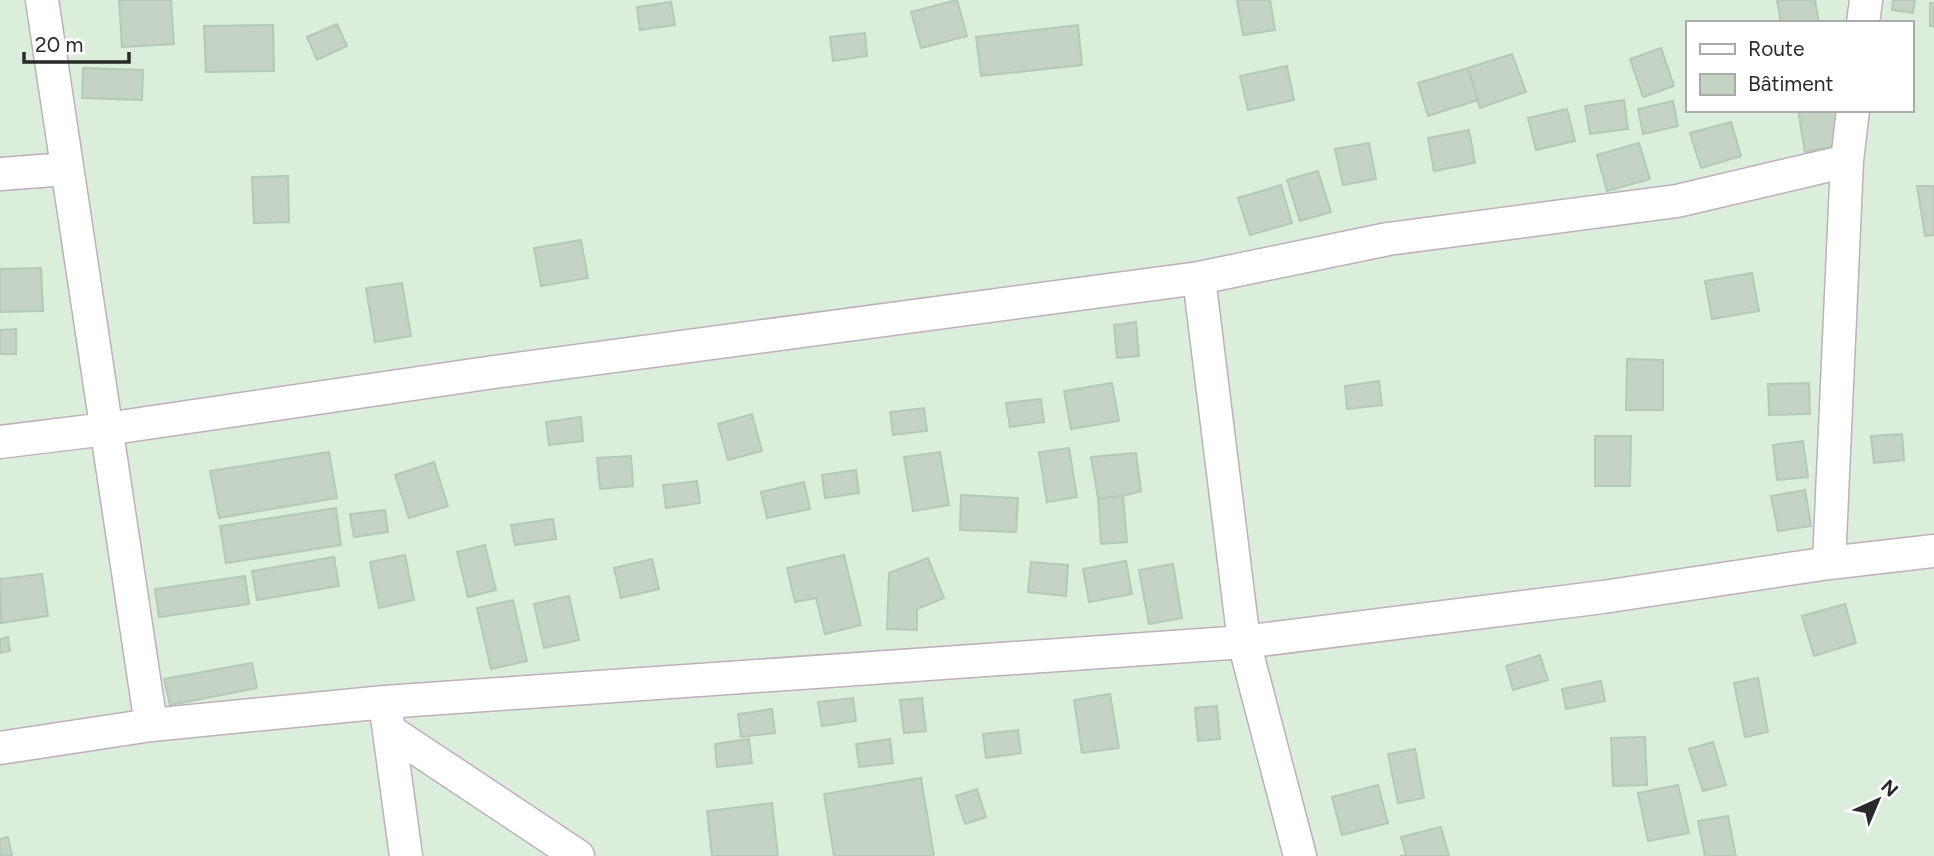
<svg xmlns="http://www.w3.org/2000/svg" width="1934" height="856" viewBox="0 0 1934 856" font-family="Figtree,sans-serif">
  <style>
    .building { fill: #c4d3c4; stroke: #b5c9b6; stroke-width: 2 }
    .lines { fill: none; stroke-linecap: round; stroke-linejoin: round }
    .minor-casing { stroke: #bfafbb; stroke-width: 35 }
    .minor { stroke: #fff; stroke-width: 32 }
  </style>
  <rect width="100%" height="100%" fill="#dbeddb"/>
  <!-- building -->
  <path class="building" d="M 119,0 L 171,0 L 174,44 L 122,47 Z
    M 957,0 L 967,36 L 921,48 L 911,12 Z
    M 1237,0 L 1270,0 L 1275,30 L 1243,35 Z
    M 1777,0 L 1815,0 L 1819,23 L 1781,23 Z
    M 1893,0 L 1915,0 L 1913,13 L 1892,10 Z
    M 671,2 L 675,25 L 640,30 L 637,7 Z
    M 1930,3 L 1934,3 L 1934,26 L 1930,26 Z
    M 337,24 L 347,46 L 317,60 L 307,37 Z
    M 273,25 L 274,71 L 206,72 L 204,26 Z
    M 1078,25 L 1082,65 L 981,76 L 976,37 Z
    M 865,33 L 867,56 L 833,61 L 830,37 Z
    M 1661,48 L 1674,86 L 1643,97 L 1630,59 Z
    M 1512,54 L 1526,92 L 1480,108 L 1468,68 Z
    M 1287,66 L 1294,100 L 1248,110 L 1240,76 Z
    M 83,68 L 143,70 L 142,100 L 82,98 Z
    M 1468,68 L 1478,100 L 1428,116 L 1418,83 Z
    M 1624,100 L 1628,129 L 1590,134 L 1585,106 Z
    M 1673,101 L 1678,126 L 1643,134 L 1638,109 Z
    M 1567,109 L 1575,141 L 1536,150 L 1528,118 Z
    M 1798,110 L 1835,110 L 1842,145 L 1805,152 Z
    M 1731,122 L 1741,156 L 1701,168 L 1690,133 Z
    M 1469,130 L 1475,163 L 1434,171 L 1428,138 Z
    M 1369,143 L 1376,179 L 1343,185 L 1335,149 Z
    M 1639,143 L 1650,179 L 1607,191 L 1597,155 Z
    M 1318,171 L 1331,212 L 1300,221 L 1287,180 Z
    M 288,176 L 289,222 L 254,223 L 252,177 Z
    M 1281,185 L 1292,223 L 1250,235 L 1238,198 Z
    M 1917,186 L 1934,186 L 1934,235 L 1925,236 Z
    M 581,240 L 588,278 L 541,286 L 534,248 Z
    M 41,268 L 43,311 L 0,312 L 0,269 Z
    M 1752,273 L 1759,311 L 1712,319 L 1705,281 Z
    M 402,283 L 411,336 L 375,342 L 366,288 Z
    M 1136,322 L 1139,356 L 1117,358 L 1114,325 Z
    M 16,329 L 16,354 L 0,354 L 0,330 Z
    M 1627,359 L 1663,360 L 1663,410 L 1626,410 Z
    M 1379,381 L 1382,405 L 1347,409 L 1345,386 Z
    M 1112,383 L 1119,421 L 1071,429 L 1064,391 Z
    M 1809,383 L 1810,414 L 1769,415 L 1768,384 Z
    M 1041,399 L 1044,422 L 1010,427 L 1006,403 Z
    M 924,408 L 927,431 L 893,435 L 890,412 Z
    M 752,414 L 762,451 L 728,460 L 718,424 Z
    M 581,417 L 583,441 L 549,445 L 546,422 Z
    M 1902,434 L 1904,460 L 1874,463 L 1871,436 Z
    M 1595,436 L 1631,436 L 1630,486 L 1595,486 Z
    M 1803,441 L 1808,477 L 1777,480 L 1773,445 Z
    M 1069,448 L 1077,497 L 1047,502 L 1039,452 Z
    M 329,452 L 337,498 L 219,518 L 210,471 Z
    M 940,452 L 949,505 L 913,511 L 904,457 Z
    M 1136,453 L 1141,491 L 1123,496 L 1098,498 L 1091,457 Z
    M 631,456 L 633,486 L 600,489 L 597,458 Z
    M 434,462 L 448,506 L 409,518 L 395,475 Z
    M 856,470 L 859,493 L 825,498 L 822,475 Z
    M 697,481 L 700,503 L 666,508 L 663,485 Z
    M 804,482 L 810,509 L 767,518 L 761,492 Z
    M 1805,490 L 1811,526 L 1778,531 L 1771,496 Z
    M 961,495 L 1018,498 L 1016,532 L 960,530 Z
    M 1123,496 L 1127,542 L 1101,544 L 1098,498 Z
    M 336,508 L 341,545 L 226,563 L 220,526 Z
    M 385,510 L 388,532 L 354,537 L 350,514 Z
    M 553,519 L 556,539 L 515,545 L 511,525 Z
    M 485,545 L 496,590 L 468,597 L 457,552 Z
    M 405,555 L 414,600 L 379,608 L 370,562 Z
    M 844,555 L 861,625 L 825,634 L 816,598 L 795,602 L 787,568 Z
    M 334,557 L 339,586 L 257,600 L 252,571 Z
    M 928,558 L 944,598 L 917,609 L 917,630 L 887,629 L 889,573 Z
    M 652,559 L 659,589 L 621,598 L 614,568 Z
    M 1126,561 L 1132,594 L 1089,602 L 1083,569 Z
    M 1031,562 L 1068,565 L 1066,596 L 1028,592 Z
    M 1173,564 L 1182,618 L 1149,624 L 1139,570 Z
    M 42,574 L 48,616 L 1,623 L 0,579 Z
    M 245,576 L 249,604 L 159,617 L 155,589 Z
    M 569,596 L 579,640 L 544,648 L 534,604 Z
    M 513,600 L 527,661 L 491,669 L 477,608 Z
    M 1845,604 L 1856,643 L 1814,656 L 1802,616 Z
    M 8,637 L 10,651 L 0,653 L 0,639 Z
    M 1540,655 L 1548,680 L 1513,690 L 1506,666 Z
    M 252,663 L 257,688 L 170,705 L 164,679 Z
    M 1758,678 L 1768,732 L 1745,737 L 1734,683 Z
    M 1601,681 L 1605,701 L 1566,709 L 1562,689 Z
    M 1110,694 L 1119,748 L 1082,753 L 1074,700 Z
    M 853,698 L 856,721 L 822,726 L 818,702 Z
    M 922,698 L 926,731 L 904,733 L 900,700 Z
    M 1217,706 L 1220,739 L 1198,741 L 1195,708 Z
    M 772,709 L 775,733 L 741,737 L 738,714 Z
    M 1018,730 L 1021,753 L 986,758 L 983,734 Z
    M 1645,737 L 1647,785 L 1613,786 L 1611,738 Z
    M 749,739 L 752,763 L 717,767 L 715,744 Z
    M 890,739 L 893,763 L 859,767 L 856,744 Z
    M 1713,742 L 1726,785 L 1703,791 L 1689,749 Z
    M 1415,749 L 1424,798 L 1398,803 L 1388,754 Z
    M 921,778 L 934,856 L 834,856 L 824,794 Z
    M 1378,785 L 1388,823 L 1342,835 L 1332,797 Z
    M 1678,785 L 1689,833 L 1648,841 L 1638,793 Z
    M 977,789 L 986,817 L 965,824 L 956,796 Z
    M 772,803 L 778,856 L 712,856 L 707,811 Z
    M 1728,816 L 1736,856 L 1705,856 L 1698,821 Z
    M 1441,827 L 1449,856 L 1400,856 L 1406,855 L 1401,837 Z
    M 8,837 L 12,855 L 0,856 L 0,839 Z"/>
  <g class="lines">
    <defs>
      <path id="minor" d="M 42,0 L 151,725 L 385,702 L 406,856
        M 1863,23 L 1866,0
        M 0,174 L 67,169
        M 0,442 L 106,429 L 494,372 L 1199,278
        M 1829,563 L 1847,161
        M 385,702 L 1244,642 L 1603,597 L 1829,563 L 1934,551
        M 390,731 L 578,856
        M 0,748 L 151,725
        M 1300,856 L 1244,642 L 1199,278 L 1388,239 L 1677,201 L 1847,161 L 1853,110"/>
    </defs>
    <!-- minor casing -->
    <use href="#minor" class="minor-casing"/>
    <!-- minor -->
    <use href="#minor" class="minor"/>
  </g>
  <!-- legend -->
  <rect x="1686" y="21" width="228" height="91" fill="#ffffff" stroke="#aaaaaa" stroke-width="2"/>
  <rect x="1700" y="44" width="35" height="10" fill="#ffffff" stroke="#aaaaaa" stroke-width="2"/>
  <text x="1748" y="56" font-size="21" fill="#2a2a2a">Route</text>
  <rect x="1700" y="74" width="35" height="21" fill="#c4d3c4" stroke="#aaaaaa" stroke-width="2"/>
  <text x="1748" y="91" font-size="21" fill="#2a2a2a">Bâtiment</text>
  <!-- north arrow -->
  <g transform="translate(1878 800) rotate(44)" stroke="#ffffff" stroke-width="5" paint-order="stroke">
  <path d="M0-5L12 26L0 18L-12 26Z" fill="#2a2a2a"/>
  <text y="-10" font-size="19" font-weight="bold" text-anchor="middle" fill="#2a2a2a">N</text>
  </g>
  <!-- scale -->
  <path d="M24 52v10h105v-10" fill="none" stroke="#2a2a2a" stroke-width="3.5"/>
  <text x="35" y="52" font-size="21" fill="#2a2a2a" stroke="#ffffff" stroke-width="5" paint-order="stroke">20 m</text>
</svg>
